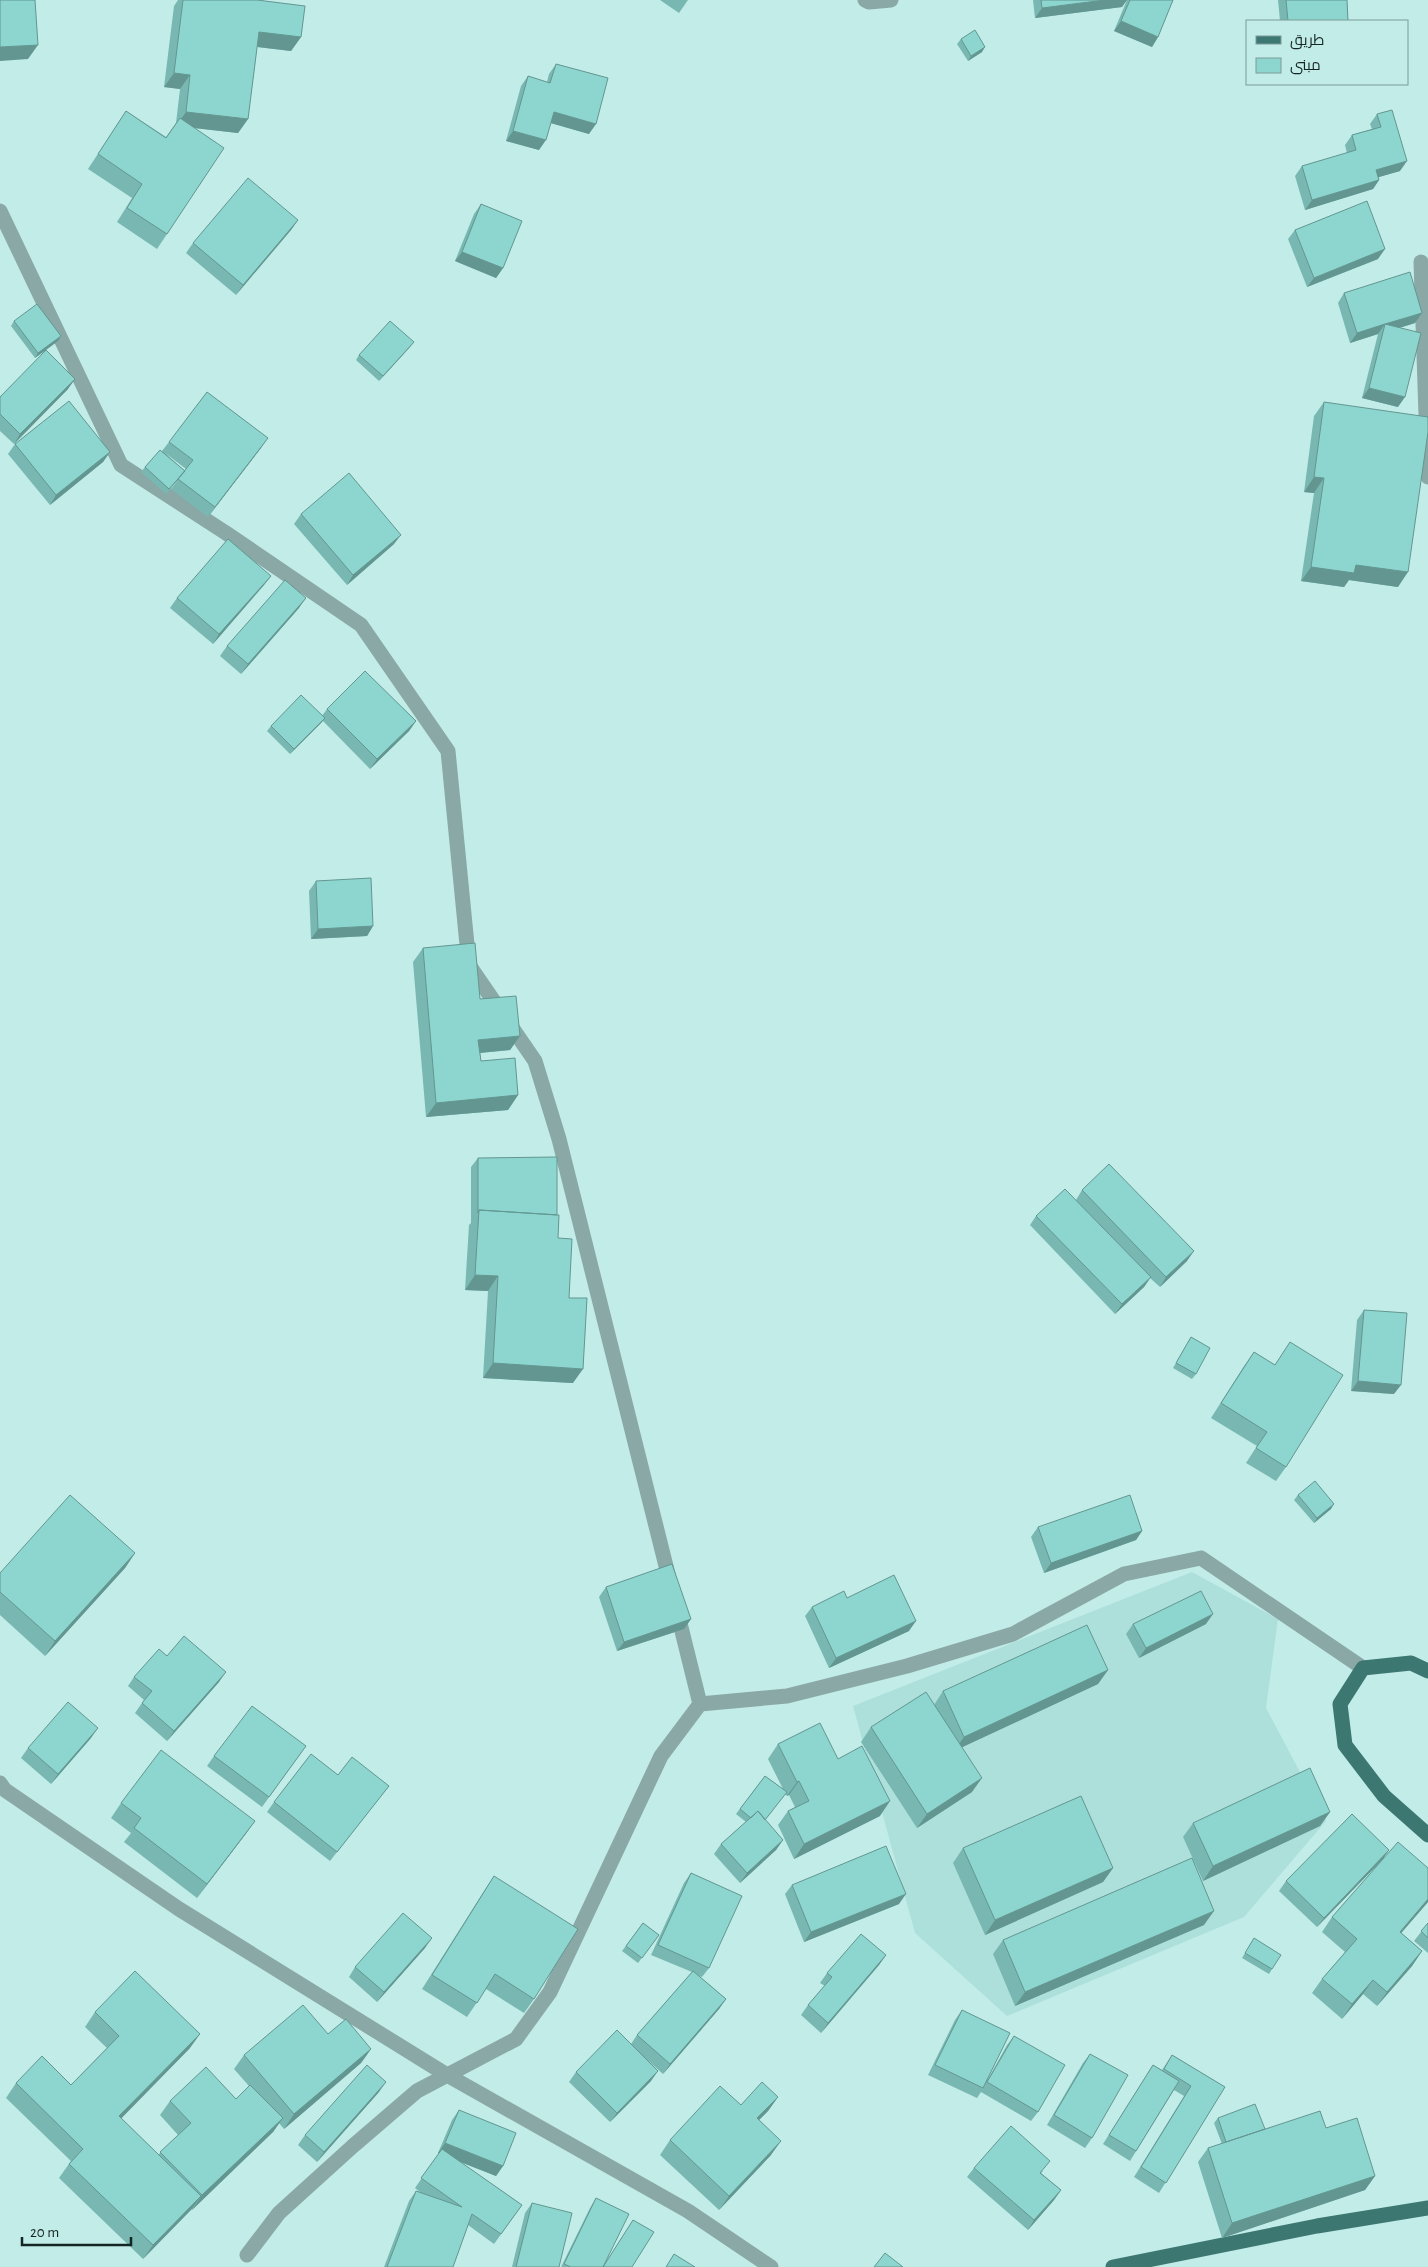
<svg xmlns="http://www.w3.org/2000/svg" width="1428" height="2267" viewBox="0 0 1428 2267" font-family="'Alegreya Sans',Cairo,sans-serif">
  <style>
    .built { fill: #aee0db }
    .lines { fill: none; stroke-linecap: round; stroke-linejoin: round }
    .minor { stroke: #8aa8a5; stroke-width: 15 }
    .major { stroke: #3c7772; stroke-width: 15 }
    .wall { fill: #79b8b2; fill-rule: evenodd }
    .shaded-wall { fill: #639691 }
    .building { fill: #8dd6cf; stroke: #639691 }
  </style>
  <rect width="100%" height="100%" fill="#c2ece7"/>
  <!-- built -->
  <path class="built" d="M 1192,1572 L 1278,1619 L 1266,1708 L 1326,1821 L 1244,1917 L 1007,2016 L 915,1933 L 853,1706 Z"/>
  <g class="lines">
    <!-- minor -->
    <path class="minor" d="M 865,0 L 869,2 L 891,0
      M 0,211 L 121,465 L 226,533 L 361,625 L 448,751 L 469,965 L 535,1061 L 559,1139 L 671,1586
      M 1421,262 L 1428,477
      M 677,1611 L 700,1704
      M 0,1783 L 5,1790 L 179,1909 L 447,2075 L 688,2211 L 771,2267
      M 247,2255 L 279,2213 L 353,2146 L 417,2091 L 516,2039 L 550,1992 L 661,1756 L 700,1704 L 787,1696 L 907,1666 L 1013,1634 L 1124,1574 L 1201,1558 L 1363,1668"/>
    <!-- major -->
    <path class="major" d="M 1428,1671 L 1411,1663 L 1363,1668 L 1340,1704 L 1345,1745 L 1384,1796 L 1428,1835
      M 1113,2267 L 1317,2226 L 1428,2208"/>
  </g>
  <!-- wall -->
  <path class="wall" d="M 178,0 L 257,0 L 301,37 L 291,51 L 257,47 L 248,119 L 238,133 L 195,128 L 167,234 L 157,249 L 117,222 L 132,198 L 88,169 L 126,111 L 166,137 L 176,123 L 180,89 L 164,87 L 174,6 Z
    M 660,0 L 688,0 L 679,13 Z
    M 1033,0 L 1127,0 L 1122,7 L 1035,18 Z
    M 1127,0 L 1173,0 L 1158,37 L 1152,47 L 1114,31 Z
    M 1278,0 L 1347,0 L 1348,21 L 1280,21 Z
    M 961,39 L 982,52 L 968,61 L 957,44 Z
    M 556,64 L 589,134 L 551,123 L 539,150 L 506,141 L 521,86 L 528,76 L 547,82 L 549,74 Z
    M 1377,114 L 1400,171 L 1378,177 L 1379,180 L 1373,189 L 1305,210 L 1295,176 L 1302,166 L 1347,153 L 1345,145 L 1352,135 L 1372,129 L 1370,124 Z
    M 481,204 L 503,268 L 496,278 L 455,261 L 474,214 Z
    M 298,220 L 291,230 L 236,295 L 186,253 L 193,243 Z
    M 1295,230 L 1378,259 L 1307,287 L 1288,239 Z
    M 1344,293 L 1415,323 L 1399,328 L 1398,407 L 1362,398 L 1378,334 L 1350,343 L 1338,303 Z
    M 14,321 L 61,336 L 58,341 L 35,358 L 11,326 Z
    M 410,347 L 379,381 L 356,360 L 359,355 Z
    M 68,389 L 14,444 L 0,431 L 0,397 Z
    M 1324,402 L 1398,587 L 1349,580 L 1344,587 L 1301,581 L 1314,493 L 1304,492 L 1314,416 Z
    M 169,442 L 261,448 L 208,517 L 171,489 L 179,479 L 166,494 L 141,472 L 145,467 L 162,451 ZM 165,453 L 186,469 L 185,471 Z
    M 15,444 L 110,452 L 103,462 L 50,505 L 8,454 Z
    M 301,514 L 394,544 L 347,585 L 294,524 Z
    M 271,576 L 264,585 L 213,644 L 170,608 L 177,598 Z
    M 299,608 L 241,674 L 220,656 L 227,646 Z
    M 327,709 L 416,721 L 409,731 L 370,769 L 323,721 L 290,754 L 267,731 L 271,726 L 322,716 Z
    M 316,881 L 373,926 L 367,936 L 311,939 L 309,891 Z
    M 423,948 L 520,1036 L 510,1050 L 480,1053 L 481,1061 L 518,1095 L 508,1110 L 426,1117 L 413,962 Z
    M 478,1158 L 557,1215 L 558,1238 L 569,1298 L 573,1383 L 483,1378 L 488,1291 L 465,1290 L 469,1225 L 471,1223 L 471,1167 Z
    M 1082,1190 L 1187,1261 L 1160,1287 L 1150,1278 L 1144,1287 L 1115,1314 L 1030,1225 L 1036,1216 L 1076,1200 Z
    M 1364,1310 L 1394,1394 L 1351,1391 L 1357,1320 Z
    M 1191,1337 L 1196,1374 L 1192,1379 L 1173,1368 Z
    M 1290,1342 L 1286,1467 L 1276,1481 L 1246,1463 L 1257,1446 L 1211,1418 L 1244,1366 L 1254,1352 L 1275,1365 Z
    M 1298,1495 L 1331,1509 L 1314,1523 L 1294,1500 Z
    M 1038,1527 L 1142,1531 L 1136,1540 L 1044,1573 L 1031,1537 Z
    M 135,1553 L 125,1568 L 45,1656 L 0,1615 L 0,1573 Z
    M 606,1587 L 691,1619 L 684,1629 L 617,1651 L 599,1597 Z
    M 812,1607 L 909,1631 L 829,1668 L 805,1616 Z
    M 1133,1624 L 1206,1624 L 1139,1658 L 1126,1634 Z
    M 167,1656 L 219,1682 L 167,1741 L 135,1713 L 144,1700 L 128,1686 L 134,1677 Z
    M 1108,1670 L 1098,1684 L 962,1747 L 972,1792 L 917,1828 L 861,1742 L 871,1727 L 934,1705 L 943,1691 Z
    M 91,1738 L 51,1784 L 21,1758 L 28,1748 Z
    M 778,1744 L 838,1759 L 880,1816 L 794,1859 L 778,1825 L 788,1811 L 795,1807 L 789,1795 L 787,1796 L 785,1794 L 765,1820 L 783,1840 L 776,1850 L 740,1883 L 714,1854 L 721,1844 L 746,1822 L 736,1814 L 765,1776 L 783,1789 L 768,1759 Z
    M 306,1746 L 262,1807 L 207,1766 L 214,1756 Z
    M 338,1775 L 389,1786 L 330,1861 L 267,1812 L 274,1802 Z
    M 121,1803 L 255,1821 L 197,1898 L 124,1842 L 131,1833 L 111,1818 Z
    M 1330,1812 L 1320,1826 L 1203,1881 L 1183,1837 L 1193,1823 Z
    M 963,1848 L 1113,1868 L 1103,1882 L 985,1935 L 953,1863 Z
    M 1389,1850 L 1382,1860 L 1317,1927 L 1279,1891 L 1286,1881 Z
    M 1428,1868 L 1428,1902 L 1401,1933 L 1422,1951 L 1412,1966 L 1377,2006 L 1363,1994 L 1342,2019 L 1312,1993 L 1322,1979 L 1345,1952 L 1322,1932 L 1332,1917 Z
    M 691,1873 L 709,1968 L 702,1977 L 699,1976 L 726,1999 L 719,2009 L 663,2074 L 643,2056 L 651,2081 L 610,2122 L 569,2082 L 576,2072 L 631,2044 L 637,2035 L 692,1972 L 651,1955 L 684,1883 Z
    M 494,1876 L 534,1999 L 524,2013 L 486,1989 L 467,2017 L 422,1989 L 484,1891 Z
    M 792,1885 L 899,1904 L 804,1942 L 785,1894 Z
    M 643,1923 L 659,1935 L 638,1963 L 622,1951 Z
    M 1428,1923 L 1428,1953 L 1414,1941 Z
    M 1204,1925 L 1015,2006 L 993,1954 L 1003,1940 Z
    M 1254,1938 L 1272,1969 L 1269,1974 L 1242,1958 Z
    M 425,1948 L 377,2002 L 349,1977 L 355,1967 Z
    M 886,1955 L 879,1965 L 821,2033 L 801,2015 L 808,2005 L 825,1986 L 820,1983 L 827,1973 Z
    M 962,2010 L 988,2079 L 1007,2045 L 1014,2036 L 1038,2112 L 1031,2121 L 981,2092 L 977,2098 L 928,2075 L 955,2020 Z
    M 95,2012 L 190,2048 L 121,2118 L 158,2155 L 178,2135 L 160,2115 L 170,2101 L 236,2099 L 249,2086 L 234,2069 L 244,2055 L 328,2034 L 371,2049 L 361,2063 L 284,2129 L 279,2123 L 273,2132 L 192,2210 L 191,2209 L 143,2259 L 59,2178 L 71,2161 L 6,2098 L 16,2083 L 71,2085 L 107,2048 L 85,2027 Z
    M 1090,2054 L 1092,2138 L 1085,2148 L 1047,2125 L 1083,2063 Z
    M 1172,2055 L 1225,2087 L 1159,2193 L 1134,2177 L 1184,2096 L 1174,2090 L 1130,2161 L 1103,2144 L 1153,2065 L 1162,2070 Z
    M 379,2092 L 317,2162 L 298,2145 L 305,2135 Z
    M 778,2097 L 768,2111 L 759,2120 L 771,2155 L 719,2210 L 660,2155 L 670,2140 L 741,2105 Z
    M 459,2110 L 503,2166 L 496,2176 L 460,2162 L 522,2205 L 494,2244 L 468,2225 L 453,2267 L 384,2267 L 409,2201 L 416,2191 L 420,2192 L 415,2188 L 439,2153 L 438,2153 L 452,2120 Z
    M 1218,2118 L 1265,2129 L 1326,2128 L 1375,2176 L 1365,2190 L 1222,2238 L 1198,2162 L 1208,2148 L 1222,2144 L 1214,2123 Z
    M 974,2168 L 1043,2171 L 1041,2173 L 1061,2190 L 1054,2200 L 1028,2230 L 967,2177 Z
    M 596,2198 L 605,2264 L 633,2220 L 632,2267 L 561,2267 L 590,2208 Z
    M 532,2203 L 559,2267 L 512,2267 L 525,2213 Z"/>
  <!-- shaded-wall -->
  <path class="shaded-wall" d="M 1105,0 L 1127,0 L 1122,7 L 1035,18 L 1042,8 Z
    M 1121,21 L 1158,37 L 1152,47 L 1114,31 Z
    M 259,32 L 301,37 L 291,51 L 249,46 Z
    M 38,45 L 28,59 L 0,61 L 0,47 Z
    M 985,47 L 982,52 L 968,61 L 971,56 Z
    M 174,73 L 190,75 L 180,89 L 164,87 Z
    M 186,112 L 248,119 L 238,133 L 176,126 Z
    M 554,112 L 596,124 L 589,134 L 547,122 Z
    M 513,131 L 546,140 L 539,150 L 506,141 Z
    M 1407,161 L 1400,171 L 1369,180 L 1376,170 Z
    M 1379,180 L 1373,189 L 1305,210 L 1312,200 Z
    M 298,220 L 291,230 L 236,295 L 243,285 Z
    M 1385,249 L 1378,259 L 1307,287 L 1314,278 Z
    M 462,252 L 503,268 L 496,278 L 455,261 Z
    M 1422,313 L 1415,323 L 1383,333 L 1385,324 Z
    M 1385,324 L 1378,334 L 1350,343 L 1357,333 Z
    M 61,336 L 58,341 L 35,358 L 38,353 Z
    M 414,342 L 410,347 L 379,381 L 383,376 Z
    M 75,379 L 68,389 L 14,444 L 20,434 Z
    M 1369,388 L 1405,397 L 1398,407 L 1362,398 Z
    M 268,438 L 261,448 L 208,517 L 215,507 Z
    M 110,452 L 103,462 L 50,505 L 56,495 Z
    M 1314,477 L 1324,478 L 1314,493 L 1304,492 Z
    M 401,535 L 394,544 L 347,585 L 353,575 Z
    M 1356,565 L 1408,572 L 1398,587 L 1349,580 L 1344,587 L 1301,581 L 1311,567 Z
    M 271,576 L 264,585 L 213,644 L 219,634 Z
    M 306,598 L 299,608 L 241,674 L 248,664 Z
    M 325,718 L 321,723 L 290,754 L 294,749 Z
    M 416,721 L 409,731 L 370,769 L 377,759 Z
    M 373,926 L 367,936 L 311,939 L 318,929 Z
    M 520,1036 L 510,1050 L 468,1054 L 478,1040 Z
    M 518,1095 L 508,1110 L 426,1117 L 436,1103 Z
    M 1194,1251 L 1187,1261 L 1160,1287 L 1166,1277 Z
    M 475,1275 L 498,1276 L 488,1291 L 465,1290 Z
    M 1151,1277 L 1144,1287 L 1115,1314 L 1122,1304 Z
    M 493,1363 L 583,1369 L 573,1383 L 483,1378 Z
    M 1358,1381 L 1401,1385 L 1394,1394 L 1351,1391 Z
    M 1334,1504 L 1331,1509 L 1314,1523 L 1317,1518 Z
    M 1142,1531 L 1136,1540 L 1044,1573 L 1051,1563 Z
    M 135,1553 L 125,1568 L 45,1656 L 55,1641 Z
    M 1213,1614 L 1206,1624 L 1139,1658 L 1146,1648 Z
    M 691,1619 L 684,1629 L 617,1651 L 624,1642 Z
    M 916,1621 L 909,1631 L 829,1668 L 836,1658 Z
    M 1108,1670 L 1098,1684 L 954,1751 L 964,1737 Z
    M 226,1672 L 219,1682 L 167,1741 L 174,1731 Z
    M 98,1728 L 91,1738 L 51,1784 L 58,1774 Z
    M 982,1778 L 972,1792 L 917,1828 L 927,1814 Z
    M 799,1781 L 789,1795 L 787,1796 L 797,1782 Z
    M 890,1801 L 880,1816 L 794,1859 L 804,1844 Z
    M 1330,1812 L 1320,1826 L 1203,1881 L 1213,1866 Z
    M 255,1821 L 245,1835 L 197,1898 L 207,1884 Z
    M 783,1840 L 776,1850 L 740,1883 L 747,1873 Z
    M 1389,1850 L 1382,1860 L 1317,1927 L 1324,1918 Z
    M 1113,1868 L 1103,1882 L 985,1935 L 995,1920 Z
    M 906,1894 L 899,1904 L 804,1942 L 811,1932 Z
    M 1428,1899 L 1428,1902 L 1390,1946 L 1400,1932 Z
    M 1214,1911 L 1204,1925 L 1015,2006 L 1025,1992 Z
    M 432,1938 L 425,1948 L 377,2002 L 384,1992 Z
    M 1422,1951 L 1412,1966 L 1377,2006 L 1387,1992 Z
    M 886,1955 L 879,1965 L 821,2033 L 828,2023 Z
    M 1373,1980 L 1363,1994 L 1342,2019 L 1352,2004 Z
    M 726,1999 L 719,2009 L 663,2074 L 670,2064 Z
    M 200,2034 L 190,2048 L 109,2131 L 119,2116 Z
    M 371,2049 L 361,2063 L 284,2129 L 294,2114 Z
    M 658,2071 L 651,2081 L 610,2122 L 617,2113 Z
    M 386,2082 L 379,2092 L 317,2162 L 324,2152 Z
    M 778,2097 L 768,2111 L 747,2132 L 757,2118 Z
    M 283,2118 L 273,2132 L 192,2210 L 202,2195 Z
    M 781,2141 L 771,2155 L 719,2210 L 729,2196 Z
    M 445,2143 L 503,2166 L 496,2176 L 438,2153 Z
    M 1375,2176 L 1365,2190 L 1222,2238 L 1232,2223 Z
    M 1061,2190 L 1054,2200 L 1028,2230 L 1034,2220 Z
    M 201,2196 L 191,2210 L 143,2259 L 153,2245 Z"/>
  <!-- building -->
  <path class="building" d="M 0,0 L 35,0 L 38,45 L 0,47 Z
    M 183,0 L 257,0 L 305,6 L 301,37 L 259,32 L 248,119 L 186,112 L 190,75 L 174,73 Z
    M 1041,0 L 1105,0 L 1042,8 Z
    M 1130,0 L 1173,0 L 1158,37 L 1121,21 Z
    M 1286,0 L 1347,0 L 1348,21 L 1288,21 Z
    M 975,30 L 985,47 L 971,56 L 961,39 Z
    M 556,64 L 608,78 L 596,124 L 554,112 L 546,140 L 513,131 L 528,76 L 550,83 Z
    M 1392,110 L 1407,161 L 1376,170 L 1379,180 L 1312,200 L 1302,166 L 1356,150 L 1352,135 L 1381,127 L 1377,114 Z
    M 126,111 L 166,138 L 180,118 L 224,148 L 167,234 L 127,208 L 142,184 L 98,154 Z
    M 248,178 L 298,220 L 243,285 L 193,243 Z
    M 1367,201 L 1385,249 L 1314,278 L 1295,230 Z
    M 481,204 L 522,221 L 503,268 L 462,252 Z
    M 1410,272 L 1422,313 L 1385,324 L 1421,333 L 1405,397 L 1369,388 L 1385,324 L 1357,333 L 1344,293 Z
    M 37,304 L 61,336 L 38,353 L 14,321 Z
    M 390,321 L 414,342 L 383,376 L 359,355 Z
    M 46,350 L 75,379 L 20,434 L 0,414 L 0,397 Z
    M 207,392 L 268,438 L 215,507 L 178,479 L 193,460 L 169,442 Z
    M 69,401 L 110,452 L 56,495 L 15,444 Z
    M 1324,402 L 1428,417 L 1428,432 L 1408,572 L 1356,565 L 1354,573 L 1311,567 L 1324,478 L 1314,477 Z
    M 160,450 L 185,471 L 169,489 L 145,467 Z
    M 349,473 L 401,535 L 353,575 L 301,514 Z
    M 228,539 L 271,576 L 219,634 L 177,598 Z
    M 285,580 L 306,598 L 248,664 L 227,646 Z
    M 365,671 L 416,721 L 377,759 L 327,709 Z
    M 301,695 L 325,718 L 294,749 L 271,726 Z
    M 371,878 L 373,926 L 318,929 L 316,881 Z
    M 475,943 L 480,999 L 516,996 L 520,1036 L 478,1040 L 481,1061 L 515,1058 L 518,1095 L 436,1103 L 423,948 Z
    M 557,1157 L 557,1215 L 479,1210 L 478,1213 L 478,1158 Z
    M 1109,1164 L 1194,1251 L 1166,1277 L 1082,1190 Z
    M 1065,1189 L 1151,1277 L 1122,1304 L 1036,1216 Z
    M 479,1210 L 559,1215 L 558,1238 L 572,1239 L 569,1298 L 587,1298 L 583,1369 L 493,1363 L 498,1276 L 475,1275 Z
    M 1364,1310 L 1407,1313 L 1401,1385 L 1358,1381 Z
    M 1191,1337 L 1210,1348 L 1196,1374 L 1176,1363 Z
    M 1290,1342 L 1343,1375 L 1286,1467 L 1256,1448 L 1267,1432 L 1221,1403 L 1254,1352 L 1275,1365 Z
    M 1315,1481 L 1334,1504 L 1317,1518 L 1298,1495 Z
    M 70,1495 L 135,1553 L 55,1641 L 0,1592 L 0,1573 Z
    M 1130,1495 L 1142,1531 L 1051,1563 L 1038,1527 Z
    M 672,1564 L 691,1619 L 624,1642 L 606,1587 Z
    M 894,1575 L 916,1621 L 836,1658 L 812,1607 L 844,1591 L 847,1598 Z
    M 1201,1591 L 1213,1614 L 1146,1648 L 1133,1624 Z
    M 1087,1625 L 1108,1670 L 964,1737 L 943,1691 Z
    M 184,1636 L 226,1672 L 174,1731 L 142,1703 L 152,1691 L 134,1677 L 159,1649 L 167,1656 Z
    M 926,1692 L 982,1778 L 927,1814 L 871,1727 Z
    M 68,1702 L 98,1728 L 58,1774 L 28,1748 Z
    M 252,1706 L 306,1746 L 269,1797 L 214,1756 Z
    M 820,1723 L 838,1759 L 862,1746 L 890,1801 L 804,1844 L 788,1811 L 809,1801 L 799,1781 L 797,1782 L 778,1744 Z
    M 161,1750 L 255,1821 L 207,1884 L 134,1828 L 141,1818 L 121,1803 Z
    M 311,1754 L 338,1775 L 352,1757 L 389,1786 L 337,1852 L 274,1802 Z
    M 1310,1768 L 1330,1812 L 1213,1866 L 1193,1823 Z
    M 765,1776 L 787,1792 L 765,1820 L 758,1811 L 751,1818 L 740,1809 Z
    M 1081,1796 L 1113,1868 L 995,1920 L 963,1848 Z
    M 758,1811 L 783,1840 L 747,1873 L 721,1844 Z
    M 1352,1814 L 1389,1850 L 1324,1918 L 1286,1881 Z
    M 1398,1842 L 1428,1868 L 1428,1899 L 1400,1932 L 1422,1951 L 1387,1992 L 1373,1980 L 1352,2004 L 1322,1979 L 1357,1939 L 1332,1917 Z
    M 886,1846 L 906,1894 L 811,1932 L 792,1885 Z
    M 1192,1858 L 1214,1911 L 1025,1992 L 1003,1940 Z
    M 691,1873 L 742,1896 L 709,1968 L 658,1945 Z
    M 494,1876 L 578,1929 L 534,1999 L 495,1974 L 477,2003 L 432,1975 Z
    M 403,1913 L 432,1938 L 384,1992 L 355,1967 Z
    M 643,1923 L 659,1935 L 642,1958 L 626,1946 Z
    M 1428,1923 L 1428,1938 L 1421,1931 Z
    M 861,1934 L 886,1955 L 828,2023 L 808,2005 L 832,1977 L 827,1973 Z
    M 1254,1938 L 1281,1955 L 1272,1969 L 1245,1953 Z
    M 135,1971 L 200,2034 L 119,2116 L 201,2196 L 153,2245 L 69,2164 L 83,2149 L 16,2083 L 42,2056 L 71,2085 L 119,2036 L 95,2012 Z
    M 693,1971 L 726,1999 L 670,2064 L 637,2035 Z
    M 303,2005 L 328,2034 L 346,2019 L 371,2049 L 294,2114 L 244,2055 Z
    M 962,2010 L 1010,2033 L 983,2088 L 935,2065 Z
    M 617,2030 L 658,2071 L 617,2113 L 576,2072 Z
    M 1014,2036 L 1065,2065 L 1038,2112 L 987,2082 Z
    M 1090,2054 L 1128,2075 L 1092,2138 L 1054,2115 Z
    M 1172,2055 L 1225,2087 L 1166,2183 L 1141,2167 L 1191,2086 L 1164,2069 Z
    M 367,2065 L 386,2082 L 324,2152 L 305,2135 Z
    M 1153,2065 L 1179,2081 L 1136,2151 L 1109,2135 Z
    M 206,2067 L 236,2099 L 250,2085 L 283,2118 L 202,2195 L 160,2152 L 191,2123 L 170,2101 Z
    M 762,2082 L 778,2097 L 757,2118 L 781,2141 L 729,2196 L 670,2140 L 720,2086 L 741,2105 Z
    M 1255,2104 L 1265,2129 L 1226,2142 L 1218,2118 Z
    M 459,2110 L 516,2133 L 503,2166 L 445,2143 Z
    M 1320,2111 L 1326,2128 L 1357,2118 L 1375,2176 L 1232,2223 L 1208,2148 Z
    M 1011,2126 L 1050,2161 L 1040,2173 L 1061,2190 L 1034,2220 L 974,2168 Z
    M 442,2149 L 522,2205 L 501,2234 L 472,2214 L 453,2267 L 387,2267 L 416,2191 L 462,2207 L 421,2178 Z
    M 596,2198 L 629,2214 L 603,2267 L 571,2267 L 564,2264 Z
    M 532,2203 L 572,2213 L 559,2267 L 516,2267 Z
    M 633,2220 L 654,2232 L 632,2267 L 603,2267 Z
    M 885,2253 L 903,2267 L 874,2267 Z
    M 674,2254 L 695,2267 L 666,2267 Z"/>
  <!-- legend -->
  <rect x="1246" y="20" width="162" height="65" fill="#c2ece7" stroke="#7d9c99"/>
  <rect x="1256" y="36" width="25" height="8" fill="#3c7772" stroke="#7d9c99"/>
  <text x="1290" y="45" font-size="15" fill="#152523">طريق</text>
  <rect x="1256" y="58" width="25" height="15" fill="#8dd6cf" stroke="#7d9c99"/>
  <text x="1290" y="70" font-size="15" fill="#152523">مبنى</text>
  <!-- scale -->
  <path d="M22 2237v8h109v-8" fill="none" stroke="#152523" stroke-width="2.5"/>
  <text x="30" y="2237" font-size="15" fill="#152523" stroke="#c2ece7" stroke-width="4" paint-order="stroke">20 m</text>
</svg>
